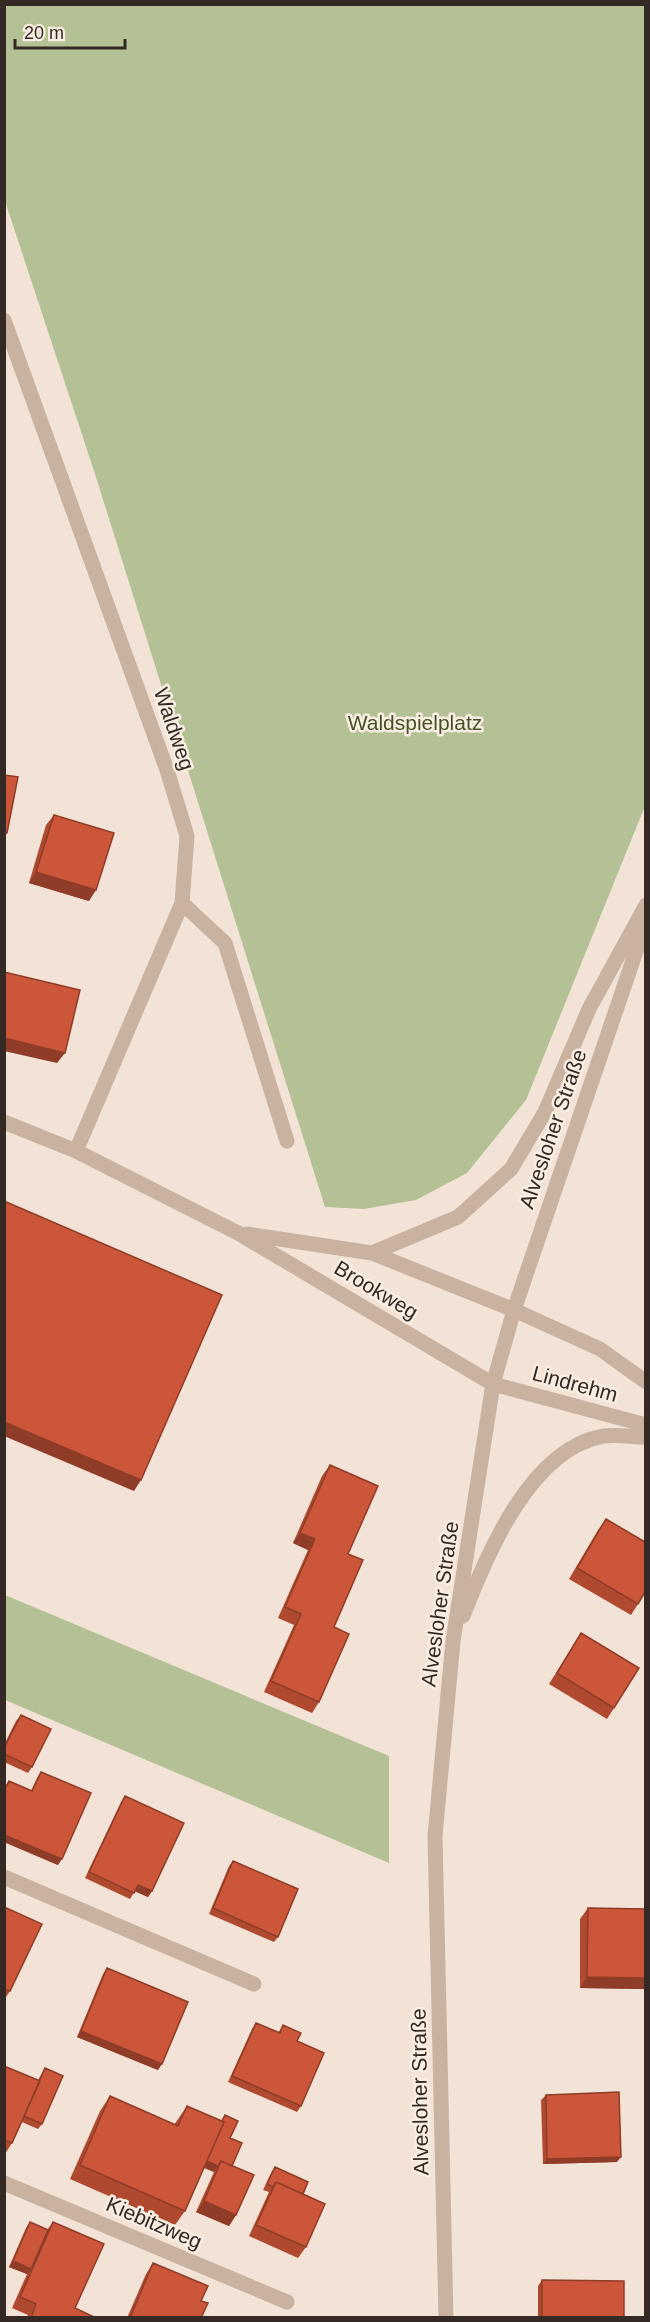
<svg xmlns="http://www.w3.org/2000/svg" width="650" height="2322" viewBox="0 0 650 2322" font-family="Arial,sans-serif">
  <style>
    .green { fill: #b4c195 }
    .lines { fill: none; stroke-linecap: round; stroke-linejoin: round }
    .minor { stroke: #cab2a1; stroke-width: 15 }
    .wall { fill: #af4a31 }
    .shaded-wall { fill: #8f3c28 }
    .building { fill: #cc5639; stroke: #8f3c28; stroke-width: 1.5 }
    .labels { text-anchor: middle; stroke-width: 5; stroke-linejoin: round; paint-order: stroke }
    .park-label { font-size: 21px; fill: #455327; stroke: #faeee2 }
    .street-label { font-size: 21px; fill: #342924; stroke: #faeee2 }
  </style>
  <rect width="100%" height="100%" fill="#f2e3d6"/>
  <!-- green -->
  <path class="green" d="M 4,5 L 645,5 L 645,806 L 526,1100 L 467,1173 L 416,1200 L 364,1209 L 325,1207 L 95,474 L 5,201 Z
    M 5,1595 L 389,1756 L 389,1863 L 5,1700 Z"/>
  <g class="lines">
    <!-- minor -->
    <path class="minor" d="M 4,320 L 167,770 L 187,836 L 182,903 L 76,1151
      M 182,903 L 225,943 L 287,1141
      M 4,1122 L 76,1151 L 238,1233 L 493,1384 L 646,1425
      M 247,1234 L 372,1253 L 514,1310 L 600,1349 L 646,1382
      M 372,1253 L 458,1217 L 511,1169 L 545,1112 L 589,1009 L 646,905
      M 463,1616 C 487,1555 530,1448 604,1436 C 618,1434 632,1437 646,1437
      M 4,1877 L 254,1984
      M 4,2183 L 287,2302
      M 446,2318 L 435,1836 L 453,1641 L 493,1384 L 514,1310 L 646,922"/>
  </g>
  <!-- wall -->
  <path class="wall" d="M 54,815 L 89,901 L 29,883 L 46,825 Z
    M 330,1465 L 348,1554 L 319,1702 L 312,1713 L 264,1692 L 294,1625 L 278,1618 L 308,1550 L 293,1543 L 322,1476 Z
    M 606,1519 L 638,1604 L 631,1615 L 569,1579 L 598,1530 Z
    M 581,1633 L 614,1708 L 607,1719 L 549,1684 Z
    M 21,1715 L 32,1767 L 28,1773 L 4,1762 L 4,1745 L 16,1721 Z
    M 41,1772 L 58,1865 L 4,1842 L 4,1788 L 9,1781 L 31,1791 L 37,1778 Z
    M 125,1796 L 152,1891 L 148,1897 L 135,1891 L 130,1899 L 85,1878 L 121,1802 Z
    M 233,1861 L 278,1937 L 274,1942 L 209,1914 L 229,1866 Z
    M 4,1907 L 10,1991 L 6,1997 L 4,1996 Z
    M 588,1908 L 645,1909 L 645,1989 L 580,1988 L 580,1919 Z
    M 107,1968 L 158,2070 L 77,2037 L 103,1974 Z
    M 256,2023 L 278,2033 L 283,2025 L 297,2041 L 301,2106 L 297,2112 L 228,2082 L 252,2029 Z
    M 4,2066 L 38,2080 L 45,2068 L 42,2124 L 38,2129 L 22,2122 L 12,2143 L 5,2154 Z
    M 546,2095 L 617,2162 L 543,2164 L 541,2100 Z
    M 110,2096 L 174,2125 L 187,2106 L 221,2121 L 225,2115 L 230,2138 L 236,2215 L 229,2226 L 196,2212 L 214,2172 L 204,2168 L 185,2211 L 175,2225 L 70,2179 L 100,2111 Z
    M 275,2167 L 303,2194 L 306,2247 L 298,2258 L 249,2236 L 269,2192 L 263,2190 L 271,2173 Z
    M 30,2222 L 47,2230 L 53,2222 L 75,2308 L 96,2318 L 27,2318 L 28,2315 L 12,2308 L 27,2274 L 9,2267 L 26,2228 Z
    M 153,2263 L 201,2301 L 201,2318 L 127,2318 L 146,2274 Z
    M 542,2280 L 624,2318 L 538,2318 L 538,2286 Z"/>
  <!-- shaded-wall -->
  <path class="shaded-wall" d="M 36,872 L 96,890 L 89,901 L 29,883 Z
    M 4,1038 L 65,1053 L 57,1063 L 4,1051 Z
    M 4,1422 L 141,1480 L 134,1491 L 4,1436 Z
    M 300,1533 L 315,1539 L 308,1550 L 293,1543 Z
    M 4,1835 L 62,1859 L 58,1865 L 4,1842 Z
    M 138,1885 L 152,1891 L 148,1897 L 134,1891 Z
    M 587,1977 L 645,1978 L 645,1989 L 580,1988 Z
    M 81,2031 L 162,2064 L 158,2070 L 77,2037 Z
    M 621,2157 L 617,2162 L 543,2164 L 547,2159 Z
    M 205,2160 L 218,2166 L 214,2172 L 201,2166 Z
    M 204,2201 L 236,2215 L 229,2226 L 196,2212 Z
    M 13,2261 L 31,2269 L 27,2274 L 9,2267 Z"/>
  <!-- building -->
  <path class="building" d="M 4,775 L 18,777 L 7,833 L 4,833 Z
    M 54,815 L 114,833 L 96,890 L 36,872 Z
    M 4,972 L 80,990 L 65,1053 L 4,1038 Z
    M 4,1201 L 222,1295 L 141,1480 L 4,1422 Z
    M 330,1465 L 378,1486 L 348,1554 L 363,1560 L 334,1627 L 349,1634 L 319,1702 L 271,1681 L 301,1614 L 285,1607 L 315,1539 L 300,1533 Z
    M 606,1519 L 645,1542 L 645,1592 L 638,1604 L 577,1568 Z
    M 581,1633 L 639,1668 L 614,1708 L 557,1673 Z
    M 21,1715 L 51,1729 L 32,1767 L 4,1754 L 4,1748 Z
    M 41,1772 L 91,1793 L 62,1859 L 4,1835 L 4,1791 L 9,1781 L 32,1791 Z
    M 125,1796 L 184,1823 L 152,1891 L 138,1885 L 134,1893 L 89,1872 Z
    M 233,1861 L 298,1889 L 278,1937 L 213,1908 Z
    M 4,1907 L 42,1924 L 10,1991 L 4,1989 Z
    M 588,1908 L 645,1909 L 645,1978 L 587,1977 Z
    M 107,1968 L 188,2002 L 162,2064 L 81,2031 Z
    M 256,2023 L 280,2033 L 283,2025 L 301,2033 L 297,2041 L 324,2053 L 301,2106 L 232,2076 Z
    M 4,2066 L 40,2081 L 12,2143 L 4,2140 Z
    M 45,2068 L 63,2076 L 42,2124 L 24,2116 Z
    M 619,2092 L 621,2157 L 547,2159 L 546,2095 Z
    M 110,2096 L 178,2126 L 187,2106 L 224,2122 L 185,2211 L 80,2165 Z
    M 225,2115 L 238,2121 L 230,2138 L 242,2143 L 232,2166 L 221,2161 L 218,2166 L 207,2161 L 224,2122 L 222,2121 Z
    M 221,2161 L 254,2175 L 236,2215 L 204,2201 Z
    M 275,2167 L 308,2182 L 303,2194 L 276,2182 L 273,2187 L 267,2184 Z
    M 276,2182 L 325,2204 L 306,2247 L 256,2225 Z
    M 30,2222 L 48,2230 L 31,2269 L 13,2261 Z
    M 53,2222 L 104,2244 L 75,2308 L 96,2318 L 31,2318 L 36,2304 L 20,2297 Z
    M 153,2263 L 208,2286 L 201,2301 L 208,2303 L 201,2318 L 130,2318 Z
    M 542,2280 L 624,2281 L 624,2318 L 542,2318 Z"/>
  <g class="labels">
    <!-- park labels -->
    <g class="park-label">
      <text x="415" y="730">Waldspielplatz</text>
    </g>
    <!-- street labels -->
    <g class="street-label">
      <text transform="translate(174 729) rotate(71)" y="7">Waldweg</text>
      <text transform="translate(553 1129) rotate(-71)" y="7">Alvesloher Straße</text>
      <text transform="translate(376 1290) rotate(31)" y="7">Brookweg</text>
      <text transform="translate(575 1384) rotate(15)" y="7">Lindrehm</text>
      <text transform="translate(440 1604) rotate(-82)" y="7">Alvesloher Straße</text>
      <text transform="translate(420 2092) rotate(-91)" y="7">Alvesloher Straße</text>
      <text transform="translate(154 2223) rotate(23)" y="7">Kiebitzweg</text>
    </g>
  </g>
  <!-- border -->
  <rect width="650" height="2322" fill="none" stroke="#342924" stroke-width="12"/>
  <!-- scale -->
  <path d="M15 39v9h110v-9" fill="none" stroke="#342924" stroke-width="3"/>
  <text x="24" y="39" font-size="18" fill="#342924" stroke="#faeee2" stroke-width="4.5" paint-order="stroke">20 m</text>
</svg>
